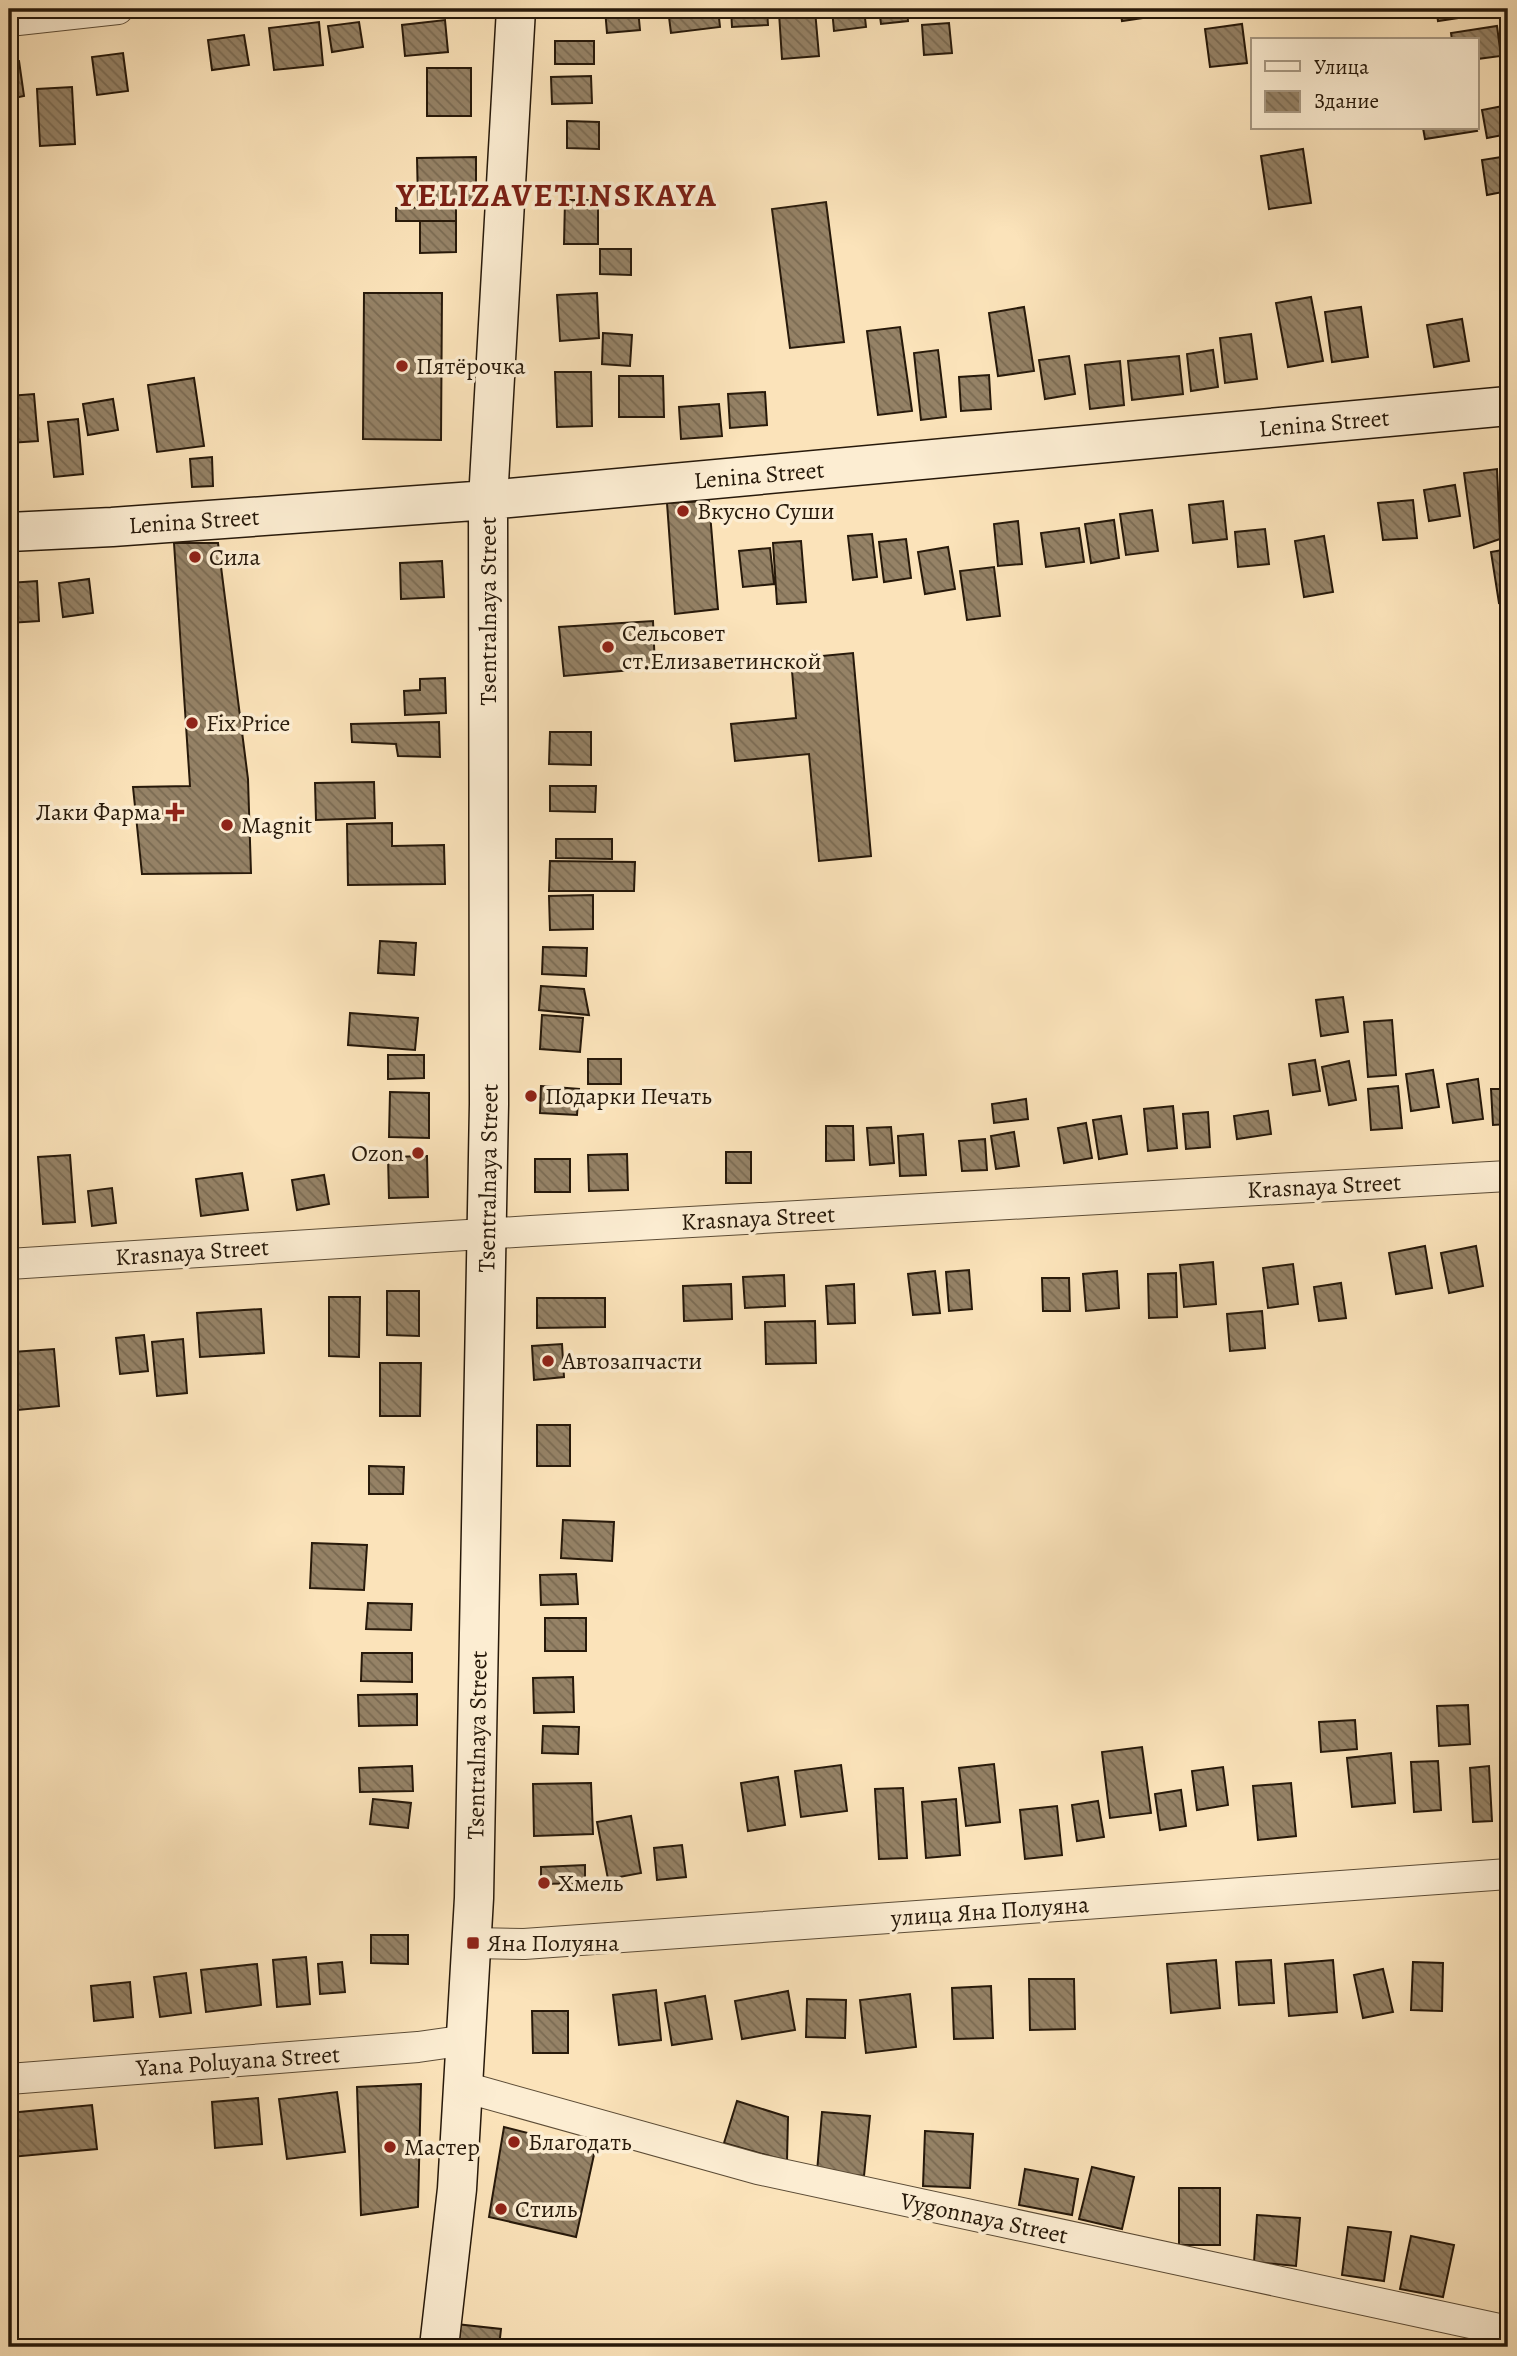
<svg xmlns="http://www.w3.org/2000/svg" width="1517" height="2356" viewBox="0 0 1517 2356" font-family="Alegreya,serif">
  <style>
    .building { fill: url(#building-back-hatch); stroke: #27190a; stroke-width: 2 }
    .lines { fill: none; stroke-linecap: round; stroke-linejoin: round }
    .street-casing { stroke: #5c4c36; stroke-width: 32 }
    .secondary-casing { stroke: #27190a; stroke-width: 41 }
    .street { stroke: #fcedd2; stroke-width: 30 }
    .secondary { stroke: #fcedd2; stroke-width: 38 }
    .poi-dot { fill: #8f2418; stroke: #fcedd2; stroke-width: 2.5 }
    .labels { text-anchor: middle; stroke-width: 7; stroke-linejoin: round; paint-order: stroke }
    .poi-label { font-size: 24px; fill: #27190a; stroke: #fcedd2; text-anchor: start }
    .street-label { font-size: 24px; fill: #27190a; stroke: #fcedd2 }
    .district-label { font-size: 32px; font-weight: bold; letter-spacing: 2px; fill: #7a1f14; stroke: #fcedd2 }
  </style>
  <defs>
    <pattern id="building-back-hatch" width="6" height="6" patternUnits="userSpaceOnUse" patternTransform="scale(1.75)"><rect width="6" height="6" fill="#958266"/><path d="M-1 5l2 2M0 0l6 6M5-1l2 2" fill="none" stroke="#7a6a52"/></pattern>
  </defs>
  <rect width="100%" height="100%" fill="#fbe3ba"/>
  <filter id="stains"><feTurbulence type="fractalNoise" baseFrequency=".00286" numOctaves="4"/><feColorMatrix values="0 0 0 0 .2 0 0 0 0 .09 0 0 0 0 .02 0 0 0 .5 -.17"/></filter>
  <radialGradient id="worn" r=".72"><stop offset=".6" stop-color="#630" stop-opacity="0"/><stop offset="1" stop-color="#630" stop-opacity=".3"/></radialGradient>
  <!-- building -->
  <path class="building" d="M 605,9 L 638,9 L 640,30 L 607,33 Z
    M 668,9 L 718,9 L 720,27 L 671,33 Z
    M 731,9 L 767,9 L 768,25 L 732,27 Z
    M 832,9 L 864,9 L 866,27 L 834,31 Z
    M 879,9 L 907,9 L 908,21 L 881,24 Z
    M 1120,9 L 1156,9 L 1157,16 L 1122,21 Z
    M 1436,9 L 1479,9 L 1479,15 L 1438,21 Z
    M 815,10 L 819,56 L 782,59 L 779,13 Z
    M 445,20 L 448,52 L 405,56 L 402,25 Z
    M 319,22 L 323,65 L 274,70 L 269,28 Z
    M 359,22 L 363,47 L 332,52 L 328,26 Z
    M 949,23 L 952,53 L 924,55 L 922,25 Z
    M 1242,24 L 1247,63 L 1210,67 L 1205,29 Z
    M 1497,26 L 1501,56 L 1477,59 L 1477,40 L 1452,40 L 1451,33 Z
    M 244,35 L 249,65 L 212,70 L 208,40 Z
    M 555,41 L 594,41 L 594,64 L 555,64 Z
    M 123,53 L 128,91 L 97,95 L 92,57 Z
    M 19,61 L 24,96 L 9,99 L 9,62 Z
    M 427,68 L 471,68 L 471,116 L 427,116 Z
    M 591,76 L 592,103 L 552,104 L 551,77 Z
    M 72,87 L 75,144 L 40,146 L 37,89 Z
    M 1508,105 L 1508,134 L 1487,138 L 1482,110 Z
    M 567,121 L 599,122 L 599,149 L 567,148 Z
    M 1423,128 L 1476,128 L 1477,131 L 1425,139 Z
    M 1303,149 L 1311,203 L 1269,209 L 1261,156 Z
    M 1508,156 L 1508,191 L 1487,195 L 1482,160 Z
    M 476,157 L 476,201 L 418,202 L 417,158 Z
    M 565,200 L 598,200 L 598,244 L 564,244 Z
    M 826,202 L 844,342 L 790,348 L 772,209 Z
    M 456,207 L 456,221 L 396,221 L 396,208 Z
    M 420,221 L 456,221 L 456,252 L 420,253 Z
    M 600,249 L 631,249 L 631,275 L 600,274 Z
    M 364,293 L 442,293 L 441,440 L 363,439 Z
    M 597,293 L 599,338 L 560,341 L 557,295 Z
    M 1311,297 L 1323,361 L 1288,367 L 1276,303 Z
    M 1024,307 L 1034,371 L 998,376 L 989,313 Z
    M 1361,307 L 1368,357 L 1332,362 L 1325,312 Z
    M 1462,319 L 1469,361 L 1434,367 L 1427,325 Z
    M 900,327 L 912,411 L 878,415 L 867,331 Z
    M 603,333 L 632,335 L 630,366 L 602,364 Z
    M 1251,334 L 1257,379 L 1225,383 L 1220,338 Z
    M 938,350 L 946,417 L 921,420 L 914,353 Z
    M 1213,350 L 1218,387 L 1191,391 L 1187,354 Z
    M 1069,356 L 1075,394 L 1045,399 L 1039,360 Z
    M 1179,356 L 1183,394 L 1132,400 L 1128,361 Z
    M 1120,361 L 1124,405 L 1090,409 L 1085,365 Z
    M 555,372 L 591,372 L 592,426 L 557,427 Z
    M 989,375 L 991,409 L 961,411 L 959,377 Z
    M 619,376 L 663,376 L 664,417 L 619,417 Z
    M 194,378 L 204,446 L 157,452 L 148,385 Z
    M 765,392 L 767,425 L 730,428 L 728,394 Z
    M 34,394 L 38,441 L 9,443 L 9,396 Z
    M 113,399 L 118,430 L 88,435 L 83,404 Z
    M 719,404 L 722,436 L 681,439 L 679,407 Z
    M 78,419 L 83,474 L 54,477 L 48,422 Z
    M 212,457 L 213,486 L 192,487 L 190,459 Z
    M 1497,469 L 1500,539 L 1474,548 L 1464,473 Z
    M 1455,485 L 1460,516 L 1429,521 L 1424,490 Z
    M 1413,500 L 1417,538 L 1383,540 L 1378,503 Z
    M 709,501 L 718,609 L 675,614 L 667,503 Z
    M 1223,501 L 1227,539 L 1193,543 L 1189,505 Z
    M 1152,510 L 1158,551 L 1126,555 L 1120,514 Z
    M 1114,520 L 1119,558 L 1091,563 L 1085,524 Z
    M 1018,521 L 1022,564 L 998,566 L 994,524 Z
    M 1079,528 L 1084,562 L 1046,567 L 1041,533 Z
    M 1265,529 L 1269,564 L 1238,567 L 1235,532 Z
    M 872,534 L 877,577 L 853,580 L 848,536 Z
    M 1324,536 L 1333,592 L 1304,597 L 1295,541 Z
    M 906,539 L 911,578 L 884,582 L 879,542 Z
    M 801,541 L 806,602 L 777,604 L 773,543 Z
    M 174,543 L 218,543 L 248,779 L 251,873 L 142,874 L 133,787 L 190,786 Z
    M 948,547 L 955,589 L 925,594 L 918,552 Z
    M 770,548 L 774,584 L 743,587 L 739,551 Z
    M 1508,549 L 1508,601 L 1499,603 L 1491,552 Z
    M 442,561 L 444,597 L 401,599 L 400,563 Z
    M 994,567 L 1000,616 L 967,620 L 960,571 Z
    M 89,579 L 93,613 L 63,617 L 59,583 Z
    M 37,581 L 39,621 L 9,623 L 9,583 Z
    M 653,621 L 655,668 L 564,676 L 559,627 Z
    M 853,653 L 871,856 L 819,861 L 809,754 L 735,761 L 731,724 L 796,718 L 791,659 Z
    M 445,678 L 446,713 L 405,715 L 404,691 L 420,690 L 420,679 Z
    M 439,722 L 440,757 L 398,756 L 396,744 L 352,742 L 351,724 Z
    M 550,732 L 591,732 L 591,765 L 549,764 Z
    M 374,782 L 375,818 L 316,820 L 315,783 Z
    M 550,786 L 596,786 L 595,812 L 550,811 Z
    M 392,823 L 392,846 L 444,845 L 445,884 L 348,885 L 347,824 Z
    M 556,839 L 612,839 L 612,859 L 556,858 Z
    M 550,861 L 635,862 L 634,891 L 549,891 Z
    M 593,895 L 593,929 L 550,930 L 549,896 Z
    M 380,941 L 416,943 L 414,975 L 378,973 Z
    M 543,947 L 587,948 L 586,976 L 542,974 Z
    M 541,986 L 584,989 L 589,1015 L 539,1010 Z
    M 1343,997 L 1348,1032 L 1321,1036 L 1316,1000 Z
    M 350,1013 L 418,1018 L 415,1050 L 348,1045 Z
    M 542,1015 L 583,1018 L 580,1052 L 540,1049 Z
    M 1392,1020 L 1396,1075 L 1368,1077 L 1364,1022 Z
    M 388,1055 L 424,1055 L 424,1078 L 388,1079 Z
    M 588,1059 L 621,1059 L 621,1084 L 588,1084 Z
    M 1315,1060 L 1320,1091 L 1293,1095 L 1289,1064 Z
    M 1349,1061 L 1356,1100 L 1329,1105 L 1322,1067 Z
    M 1433,1070 L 1439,1107 L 1411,1111 L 1406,1074 Z
    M 1478,1079 L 1483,1119 L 1453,1123 L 1447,1084 Z
    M 541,1086 L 579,1089 L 577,1115 L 540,1113 Z
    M 1398,1086 L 1402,1128 L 1371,1130 L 1368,1089 Z
    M 1491,1089 L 1508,1089 L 1508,1124 L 1493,1125 Z
    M 390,1092 L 429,1093 L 429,1138 L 389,1137 Z
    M 1026,1099 L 1028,1119 L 994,1123 L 992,1104 Z
    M 1173,1106 L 1177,1148 L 1148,1151 L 1144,1109 Z
    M 1268,1111 L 1271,1134 L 1237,1139 L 1234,1116 Z
    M 1208,1112 L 1210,1147 L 1186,1149 L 1183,1114 Z
    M 1121,1116 L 1127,1154 L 1099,1159 L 1093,1120 Z
    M 1086,1123 L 1092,1158 L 1064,1163 L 1058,1128 Z
    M 826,1126 L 853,1126 L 854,1160 L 826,1161 Z
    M 891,1127 L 894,1163 L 870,1165 L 867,1128 Z
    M 1014,1132 L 1019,1166 L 996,1169 L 991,1136 Z
    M 923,1134 L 926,1175 L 900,1176 L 898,1136 Z
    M 985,1139 L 987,1170 L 962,1171 L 959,1141 Z
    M 726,1152 L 751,1152 L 751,1183 L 726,1183 Z
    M 627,1154 L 628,1190 L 589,1191 L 588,1155 Z
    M 70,1155 L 75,1222 L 43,1224 L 38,1157 Z
    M 427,1156 L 428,1197 L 389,1198 L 388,1157 Z
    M 535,1159 L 570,1159 L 570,1192 L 535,1192 Z
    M 242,1173 L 248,1210 L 201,1216 L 196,1179 Z
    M 324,1175 L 329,1204 L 297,1210 L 292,1180 Z
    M 112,1188 L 116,1223 L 92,1226 L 88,1191 Z
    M 1425,1246 L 1432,1288 L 1396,1294 L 1389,1253 Z
    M 1476,1246 L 1483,1286 L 1449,1293 L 1441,1253 Z
    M 1213,1262 L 1216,1304 L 1184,1307 L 1180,1265 Z
    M 1293,1264 L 1298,1304 L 1268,1308 L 1263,1268 Z
    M 969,1270 L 972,1309 L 949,1311 L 946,1272 Z
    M 935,1271 L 940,1313 L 913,1315 L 908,1274 Z
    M 1117,1271 L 1119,1308 L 1086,1311 L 1083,1274 Z
    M 1176,1273 L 1177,1317 L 1149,1318 L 1148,1274 Z
    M 784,1275 L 785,1306 L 745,1308 L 743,1277 Z
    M 1042,1278 L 1069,1278 L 1070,1311 L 1043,1311 Z
    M 1341,1283 L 1346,1318 L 1319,1321 L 1314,1287 Z
    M 731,1284 L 732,1319 L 684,1321 L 683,1286 Z
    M 854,1284 L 855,1323 L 828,1324 L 826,1286 Z
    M 387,1291 L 419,1291 L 419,1336 L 387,1335 Z
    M 329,1297 L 360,1297 L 359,1357 L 329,1356 Z
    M 537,1298 L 605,1298 L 605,1327 L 537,1328 Z
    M 261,1309 L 264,1353 L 200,1357 L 197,1313 Z
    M 1262,1311 L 1265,1348 L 1230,1351 L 1227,1314 Z
    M 815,1321 L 816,1363 L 766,1364 L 765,1322 Z
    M 144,1335 L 148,1371 L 120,1374 L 116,1338 Z
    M 183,1339 L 187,1393 L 157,1396 L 152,1342 Z
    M 562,1344 L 564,1377 L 534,1380 L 532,1346 Z
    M 54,1349 L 59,1406 L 18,1410 L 13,1352 Z
    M 380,1363 L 421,1363 L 420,1416 L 380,1416 Z
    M 537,1425 L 570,1425 L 570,1466 L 537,1466 Z
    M 369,1466 L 404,1467 L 403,1494 L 369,1494 Z
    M 563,1520 L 614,1522 L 612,1561 L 561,1558 Z
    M 312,1543 L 367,1545 L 364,1590 L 310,1588 Z
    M 576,1574 L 578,1604 L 541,1605 L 540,1575 Z
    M 368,1603 L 412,1604 L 411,1630 L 366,1629 Z
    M 545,1618 L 586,1618 L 586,1651 L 545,1651 Z
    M 362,1653 L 412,1653 L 412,1682 L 361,1681 Z
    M 573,1677 L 574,1712 L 534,1713 L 533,1678 Z
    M 417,1694 L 417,1725 L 359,1726 L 358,1695 Z
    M 1468,1705 L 1470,1744 L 1439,1746 L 1437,1706 Z
    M 1355,1720 L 1357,1749 L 1321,1752 L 1319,1722 Z
    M 543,1726 L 579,1727 L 578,1754 L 542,1753 Z
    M 1142,1747 L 1151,1813 L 1110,1818 L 1102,1752 Z
    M 1391,1753 L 1395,1803 L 1352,1807 L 1347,1758 Z
    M 1438,1761 L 1441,1810 L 1414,1812 L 1411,1762 Z
    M 994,1764 L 1000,1822 L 966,1826 L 959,1768 Z
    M 841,1765 L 847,1811 L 801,1817 L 795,1771 Z
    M 412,1766 L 413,1791 L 360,1792 L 359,1768 Z
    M 1489,1766 L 1492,1821 L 1473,1822 L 1470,1768 Z
    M 1223,1767 L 1228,1805 L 1197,1810 L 1192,1771 Z
    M 778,1777 L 785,1825 L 748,1831 L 741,1783 Z
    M 591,1783 L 593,1834 L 534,1836 L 533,1784 Z
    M 1291,1783 L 1296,1836 L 1258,1840 L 1253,1786 Z
    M 903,1788 L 907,1858 L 879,1859 L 875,1789 Z
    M 1181,1790 L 1186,1826 L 1160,1830 L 1155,1794 Z
    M 373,1799 L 411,1803 L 408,1828 L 370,1824 Z
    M 956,1799 L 960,1855 L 926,1858 L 922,1802 Z
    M 1098,1801 L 1104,1837 L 1077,1841 L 1072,1805 Z
    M 1057,1806 L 1062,1855 L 1025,1859 L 1020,1810 Z
    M 631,1816 L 641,1873 L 608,1879 L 597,1822 Z
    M 682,1845 L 686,1877 L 657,1880 L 654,1848 Z
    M 585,1865 L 585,1883 L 541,1884 L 541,1867 Z
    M 371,1935 L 408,1935 L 408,1964 L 371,1963 Z
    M 306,1957 L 310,2004 L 277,2007 L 273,1960 Z
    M 1216,1960 L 1220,2008 L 1171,2013 L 1167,1964 Z
    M 1271,1960 L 1274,2003 L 1239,2005 L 1236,1962 Z
    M 1333,1960 L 1337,2012 L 1289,2016 L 1285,1964 Z
    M 342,1962 L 345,1992 L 320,1994 L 318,1964 Z
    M 1413,1962 L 1443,1963 L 1442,2011 L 1411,2010 Z
    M 1503,1963 L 1508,1963 L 1508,2024 L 1501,2024 Z
    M 257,1964 L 261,2005 L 206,2012 L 201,1970 Z
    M 1383,1969 L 1393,2012 L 1363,2018 L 1354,1975 Z
    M 186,1973 L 191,2013 L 160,2017 L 154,1977 Z
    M 1029,1979 L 1074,1979 L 1075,2029 L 1030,2030 Z
    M 130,1982 L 133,2017 L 94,2021 L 91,1986 Z
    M 991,1986 L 993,2038 L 954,2039 L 952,1988 Z
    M 656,1990 L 661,2040 L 619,2045 L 613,1995 Z
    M 788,1991 L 795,2030 L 742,2039 L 735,2001 Z
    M 910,1994 L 916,2047 L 866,2053 L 860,2000 Z
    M 9,1996 L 15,1996 L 17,2024 L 9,2025 Z
    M 705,1996 L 712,2039 L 672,2045 L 665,2003 Z
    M 807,1999 L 846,2000 L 845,2038 L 806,2037 Z
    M 532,2011 L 568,2011 L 568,2053 L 533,2053 Z
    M 421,2084 L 418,2207 L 361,2215 L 357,2087 Z
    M 337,2092 L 345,2152 L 287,2159 L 279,2099 Z
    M 258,2098 L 262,2144 L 215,2148 L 212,2102 Z
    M 737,2101 L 788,2117 L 787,2161 L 724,2143 Z
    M 92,2105 L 97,2149 L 11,2157 L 9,2113 Z
    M 822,2112 L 870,2116 L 864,2176 L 817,2172 Z
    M 504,2127 L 595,2150 L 576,2237 L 489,2217 Z
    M 925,2131 L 973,2134 L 970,2188 L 923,2186 Z
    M 1092,2167 L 1134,2177 L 1122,2229 L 1079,2219 Z
    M 1025,2169 L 1078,2179 L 1072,2215 L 1019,2205 Z
    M 1179,2188 L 1220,2188 L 1220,2245 L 1179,2245 Z
    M 1257,2215 L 1300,2218 L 1296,2266 L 1254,2262 Z
    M 1348,2227 L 1391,2232 L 1384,2281 L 1342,2275 Z
    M 1411,2236 L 1454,2245 L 1443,2297 L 1400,2289 Z
    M 456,2324 L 501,2329 L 499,2347 L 454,2347 Z"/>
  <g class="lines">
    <defs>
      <path id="street" d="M 9,21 L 118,9
        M 9,1264 L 531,1231 L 1508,1176
        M 473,1943 L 524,1944 L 1508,1874
        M 9,2079 L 418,2047 L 467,2040
        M 464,2087 L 758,2169 L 1508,2331"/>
      <path id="secondary" d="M 9,532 L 112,527 L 488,500 L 1508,406
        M 439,2347 L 457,2189 L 474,1898 L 489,1104 L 488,500 L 516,9"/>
    </defs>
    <!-- street casing -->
    <use href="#street" class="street-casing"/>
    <!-- secondary casing -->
    <use href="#secondary" class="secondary-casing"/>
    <!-- street -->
    <use href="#street" class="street"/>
    <!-- secondary -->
    <use href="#secondary" class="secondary"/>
  </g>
  <!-- markers -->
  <g class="poi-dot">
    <circle cx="402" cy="366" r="7"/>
    <circle cx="683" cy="511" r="7"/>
    <circle cx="195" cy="557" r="7"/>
    <circle cx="608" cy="647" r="7"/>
    <circle cx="192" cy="723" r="7"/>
    <path d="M171.5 801.5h7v7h7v7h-7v7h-7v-7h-7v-7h7z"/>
    <circle cx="227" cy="825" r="7"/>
    <circle cx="531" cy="1096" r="7"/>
    <circle cx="418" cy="1153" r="7"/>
    <circle cx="548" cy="1361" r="7"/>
    <circle cx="544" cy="1883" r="7"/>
    <rect x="466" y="1936" width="14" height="14" rx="3.5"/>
    <circle cx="514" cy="2142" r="7"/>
    <circle cx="390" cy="2147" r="7"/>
    <circle cx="501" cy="2209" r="7"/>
  </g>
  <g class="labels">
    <!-- poi labels -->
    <g class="poi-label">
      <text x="416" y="374">Пятёрочка</text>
      <text x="697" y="519">Вкусно Суши</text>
      <text x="209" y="565">Сила</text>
      <text x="622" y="641">Сельсовет<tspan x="622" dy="28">ст.Елизаветинской</tspan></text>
      <text x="206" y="731">Fix Price</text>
      <text x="161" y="820" text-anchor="end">Лаки Фарма</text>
      <text x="241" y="833">Magnit</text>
      <text x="545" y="1104">Подарки Печать</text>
      <text x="404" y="1161" text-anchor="end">Ozon</text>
      <text x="562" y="1369">Автозапчасти</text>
      <text x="558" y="1891">Хмель</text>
      <text x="487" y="1951">Яна Полуяна</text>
      <text x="528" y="2150">Благодать</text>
      <text x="404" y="2155">Мастер</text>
      <text x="515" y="2217">Стиль</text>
    </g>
    <!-- street labels -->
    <g class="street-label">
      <text transform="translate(1324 423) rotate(-5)" y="8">Lenina Street</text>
      <text transform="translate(759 475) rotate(-5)" y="8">Lenina Street</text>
      <text transform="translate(194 521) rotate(-4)" y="8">Lenina Street</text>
      <text transform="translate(488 611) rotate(-90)" y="8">Tsentralnaya Street</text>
      <text transform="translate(488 1178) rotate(-89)" y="8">Tsentralnaya Street</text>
      <text transform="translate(1324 1186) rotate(-3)" y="8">Krasnaya Street</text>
      <text transform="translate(758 1218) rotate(-3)" y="8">Krasnaya Street</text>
      <text transform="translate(192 1252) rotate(-4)" y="8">Krasnaya Street</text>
      <text transform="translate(477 1745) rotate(-89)" y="8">Tsentralnaya Street</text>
      <text transform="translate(990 1911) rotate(-4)" y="8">улица Яна Полуяна</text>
      <text transform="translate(238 2061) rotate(-4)" y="8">Yana Poluyana Street</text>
      <text transform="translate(984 2218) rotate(12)" y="8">Vygonnaya Street</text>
    </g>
    <!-- district labels -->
    <g class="district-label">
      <text x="557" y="206">YELIZAVETINSKAYA</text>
    </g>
  </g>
  <!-- margin -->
  <rect width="1517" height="2356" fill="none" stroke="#fbe3ba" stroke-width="35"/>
  <rect x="10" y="10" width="1496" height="2335" fill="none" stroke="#27190a" stroke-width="3.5"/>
  <rect x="18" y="18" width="1482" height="2321" fill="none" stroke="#27190a" stroke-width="2"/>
  <!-- legend -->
  <rect x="1251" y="38" width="228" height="91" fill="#fcedd2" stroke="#a79882" stroke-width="2"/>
  <rect x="1265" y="61" width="35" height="10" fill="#fcedd2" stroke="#a79882" stroke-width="2"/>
  <text x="1314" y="74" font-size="21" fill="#27190a">Улица</text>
  <rect x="1265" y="91" width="35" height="21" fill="url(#building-back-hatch)" stroke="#a79882" stroke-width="2"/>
  <text x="1314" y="108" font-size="21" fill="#27190a">Здание</text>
  <rect width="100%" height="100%" filter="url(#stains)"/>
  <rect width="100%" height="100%" fill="url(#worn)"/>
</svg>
